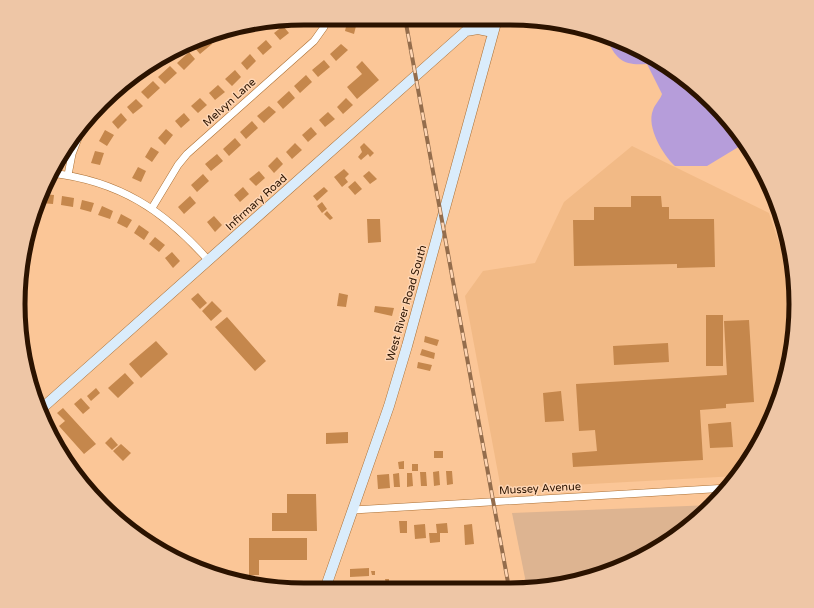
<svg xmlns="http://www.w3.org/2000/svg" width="814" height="608" viewBox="0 0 814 608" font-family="'Varela Round',sans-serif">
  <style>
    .built { fill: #f2ba86 }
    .green { fill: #ddb491 }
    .water { fill: #b69dda }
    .building { fill: #c5874c }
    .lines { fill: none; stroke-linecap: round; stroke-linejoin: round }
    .street-casing { stroke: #ab6f33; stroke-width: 8 }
    .secondary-casing { stroke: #ab6f33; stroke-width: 11 }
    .street { stroke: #fff; stroke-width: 7 }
    .secondary { stroke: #daecfb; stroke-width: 10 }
    .rail-casing { stroke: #946d4c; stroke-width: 4 }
    .rail { stroke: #ffd6b4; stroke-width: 2.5; stroke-dasharray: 8; stroke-linecap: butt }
    .labels { text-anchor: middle; stroke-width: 3; stroke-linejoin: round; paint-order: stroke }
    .street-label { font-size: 11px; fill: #2b1300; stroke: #ffd6b4 }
    .rim { fill: none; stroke: #2b1300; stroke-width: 5 }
  </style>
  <rect width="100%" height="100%" fill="#fbc697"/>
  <!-- built -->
  <path class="built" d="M 632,146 L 769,213 L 795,291 L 794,342 L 781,396 L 758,447 L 737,476 L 501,489 L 465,296 L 483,271 L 535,263 L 564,202 Z"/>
  <!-- green -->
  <path class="green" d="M 712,505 L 684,531 L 619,568 L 548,588 L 527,588 L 512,513 Z"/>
  <!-- water -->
  <path class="water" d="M 607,38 L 669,66 L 737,130 L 745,143 L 707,166 L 675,166 C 663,155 646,127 653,110 C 655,104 660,100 662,94 L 647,64 C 625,66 615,60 607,38 Z"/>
  <!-- building -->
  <path class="building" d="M 348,18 L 358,18 L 354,34 L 345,31 Z
    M 283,26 L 289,33 L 280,40 L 274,33 Z
    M 207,37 L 212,44 L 200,54 L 194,47 Z
    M 266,40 L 272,47 L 263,55 L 257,48 Z
    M 341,44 L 348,50 L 336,61 L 330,54 Z
    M 189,52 L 195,59 L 184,70 L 177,63 Z
    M 250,54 L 256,61 L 247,70 L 241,63 Z
    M 324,60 L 330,67 L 318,77 L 312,70 Z
    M 362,61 L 379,80 L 357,99 L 347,87 L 362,74 L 356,67 Z
    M 170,66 L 177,73 L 165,84 L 158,77 Z
    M 235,70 L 241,77 L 232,86 L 225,79 Z
    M 306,75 L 312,82 L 300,93 L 294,86 Z
    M 153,81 L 160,88 L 148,99 L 141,92 Z
    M 218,85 L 225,92 L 215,100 L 209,93 Z
    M 289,91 L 295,98 L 283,109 L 277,102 Z
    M 200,98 L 207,105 L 198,113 L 191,106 Z
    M 346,98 L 353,105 L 343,114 L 337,107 Z
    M 136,99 L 143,106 L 133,114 L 127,107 Z
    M 269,106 L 276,112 L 264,123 L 257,116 Z
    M 328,112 L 335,119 L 325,127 L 319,120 Z
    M 121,113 L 127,120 L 118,129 L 112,122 Z
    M 184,113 L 190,120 L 181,128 L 175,121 Z
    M 252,121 L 258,128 L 246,139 L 240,132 Z
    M 311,127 L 317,134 L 308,142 L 302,135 Z
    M 166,129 L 173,135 L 165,145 L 158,138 Z
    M 105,130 L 114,135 L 107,146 L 99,141 Z
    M 235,138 L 241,145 L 229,156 L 223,149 Z
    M 295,143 L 302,150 L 292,159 L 286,152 Z
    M 364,143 L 374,153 L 370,157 L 368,154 L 361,160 L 358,157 L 362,152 L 360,147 Z
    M 151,147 L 159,152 L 152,162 L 145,157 Z
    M 95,151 L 104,153 L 100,165 L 91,163 Z
    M 217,154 L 223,161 L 211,171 L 205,164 Z
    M 277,157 L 283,164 L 274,173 L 268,166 Z
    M 138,167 L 146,171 L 141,182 L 132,178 Z
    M 344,169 L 349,174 L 345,178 L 348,182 L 342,187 L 334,177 Z
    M 259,171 L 265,178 L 256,186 L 249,179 Z
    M 369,171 L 377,179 L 370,184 L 363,176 Z
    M 203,174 L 209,181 L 197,192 L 191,185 Z
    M 355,181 L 362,189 L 355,195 L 348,187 Z
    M 243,187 L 249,194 L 240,202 L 234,195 Z
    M 324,187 L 328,191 L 317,201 L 313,196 Z
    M 42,194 L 54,195 L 53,204 L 41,203 Z
    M 62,196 L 74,198 L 73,207 L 61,205 Z
    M 190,196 L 196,203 L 184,214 L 178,207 Z
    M 631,196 L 661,196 L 662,207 L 669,207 L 669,219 L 714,219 L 715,267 L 677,268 L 677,264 L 574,266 L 573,220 L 594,220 L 594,207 L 631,207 Z
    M 82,200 L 94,203 L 91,212 L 80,209 Z
    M 322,202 L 327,209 L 322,213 L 317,206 Z
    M 102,206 L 113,211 L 110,219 L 98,215 Z
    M 327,211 L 333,218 L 330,220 L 324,214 Z
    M 121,214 L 132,220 L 127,228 L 117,223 Z
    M 214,216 L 222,225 L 215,232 L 207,222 Z
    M 367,219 L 380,219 L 381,242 L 368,243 Z
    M 139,225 L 149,232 L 144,240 L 134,233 Z
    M 155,237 L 165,245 L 159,252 L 149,244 Z
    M 172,252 L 180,261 L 173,268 L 165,258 Z
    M 198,293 L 207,303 L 200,309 L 191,299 Z
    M 339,293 L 348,295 L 346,307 L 337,306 Z
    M 212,301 L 222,311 L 211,321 L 202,311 Z
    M 375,306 L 394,308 L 392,316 L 374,312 Z
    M 706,315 L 723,315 L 723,366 L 706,366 Z
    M 227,317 L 266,361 L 255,371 L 215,327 Z
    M 749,320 L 754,402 L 726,404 L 726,408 L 700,410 L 703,460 L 573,467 L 572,453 L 597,451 L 595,430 L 579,431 L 576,384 L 727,375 L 724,321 Z
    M 425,336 L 439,340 L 437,346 L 424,342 Z
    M 156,341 L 168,354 L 141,378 L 129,364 Z
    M 668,343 L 669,362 L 614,365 L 613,346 Z
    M 422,349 L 435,353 L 434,359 L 420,355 Z
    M 418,362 L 432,365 L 430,371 L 417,368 Z
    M 125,373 L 134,383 L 118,398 L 108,388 Z
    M 96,388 L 100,393 L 91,401 L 87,396 Z
    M 561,391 L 564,421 L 545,422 L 543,393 Z
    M 81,398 L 90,408 L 83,414 L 74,404 Z
    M 63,408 L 96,444 L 84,454 L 59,426 L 65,421 L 57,413 Z
    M 731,422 L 733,447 L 710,448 L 708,424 Z
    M 348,432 L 348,443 L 326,444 L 326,433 Z
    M 111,437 L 118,445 L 112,450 L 105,443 Z
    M 121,444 L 131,453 L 123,461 L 113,451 Z
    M 434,451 L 443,451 L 443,458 L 434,458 Z
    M 404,461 L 404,469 L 399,469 L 398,462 Z
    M 412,464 L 418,464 L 418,471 L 412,471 Z
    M 439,471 L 440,485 L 434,486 L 433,472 Z
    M 446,471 L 452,471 L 453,484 L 447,485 Z
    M 420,472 L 426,472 L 427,486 L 421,486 Z
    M 399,473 L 400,487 L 394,487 L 393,474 Z
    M 407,473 L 412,473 L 413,486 L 407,487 Z
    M 389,474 L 390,488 L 378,489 L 377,475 Z
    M 287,494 L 316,494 L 317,531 L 272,531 L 272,513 L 287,513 Z
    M 399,521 L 407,521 L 407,533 L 400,533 Z
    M 447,523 L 448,533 L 440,533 L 440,542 L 430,543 L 429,533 L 437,533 L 436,524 Z
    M 425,524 L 426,538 L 415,539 L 414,525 Z
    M 472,524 L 474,544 L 465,545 L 464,525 Z
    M 249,538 L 307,538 L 307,560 L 259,560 L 259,575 L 249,575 Z
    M 369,568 L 369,576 L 350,577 L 350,569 Z
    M 371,571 L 375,571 L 375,575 L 372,575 Z
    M 385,579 L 389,579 L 389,583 L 386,584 Z
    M 353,581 L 353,589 L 345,589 L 345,582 Z
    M 273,583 L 296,583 L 296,589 L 273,587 Z"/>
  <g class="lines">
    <defs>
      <path id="street" d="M 101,103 L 103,101
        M 51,173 C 119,181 164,210 209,261
        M 68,175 L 72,154 L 80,133
        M 152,208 L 178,165 L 187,154 L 314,41 L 324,27 L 327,18
        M 353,510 L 728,488"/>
      <path id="secondary" d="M 40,410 L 466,31 L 478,29 L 493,32
        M 325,589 L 389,406 L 407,346 L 497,19"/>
    </defs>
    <!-- street casing -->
    <use href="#street" class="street-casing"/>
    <!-- secondary casing -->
    <use href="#secondary" class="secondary-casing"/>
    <!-- street -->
    <use href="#street" class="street"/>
    <!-- secondary -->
    <use href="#secondary" class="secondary"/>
    <defs>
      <path id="rail" d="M 405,18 L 509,588"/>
    </defs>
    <!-- rail casing -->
    <use href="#rail" class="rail-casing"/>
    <!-- rail -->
    <use href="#rail" class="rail"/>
  </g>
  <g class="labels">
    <!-- street labels -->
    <g class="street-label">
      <text transform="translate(229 102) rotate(-42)" y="4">Melvyn Lane</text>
      <text transform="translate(256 202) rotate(-42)" y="4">Infirmary Road</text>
      <text transform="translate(406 303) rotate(-74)" y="4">West River Road South</text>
      <text transform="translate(540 488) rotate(-3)" y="4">Mussey Avenue</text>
    </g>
  </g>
  <!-- crop -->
  <path d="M0 0H814V608H0ZM304 25H510A279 279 0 0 1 789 304V304A279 279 0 0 1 510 583H304A279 279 0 0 1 25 304V304A279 279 0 0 1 304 25Z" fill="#eec6a6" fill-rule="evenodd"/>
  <path class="rim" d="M304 25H510A279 279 0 0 1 789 304V304A279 279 0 0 1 510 583H304A279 279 0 0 1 25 304V304A279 279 0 0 1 304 25Z"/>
</svg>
